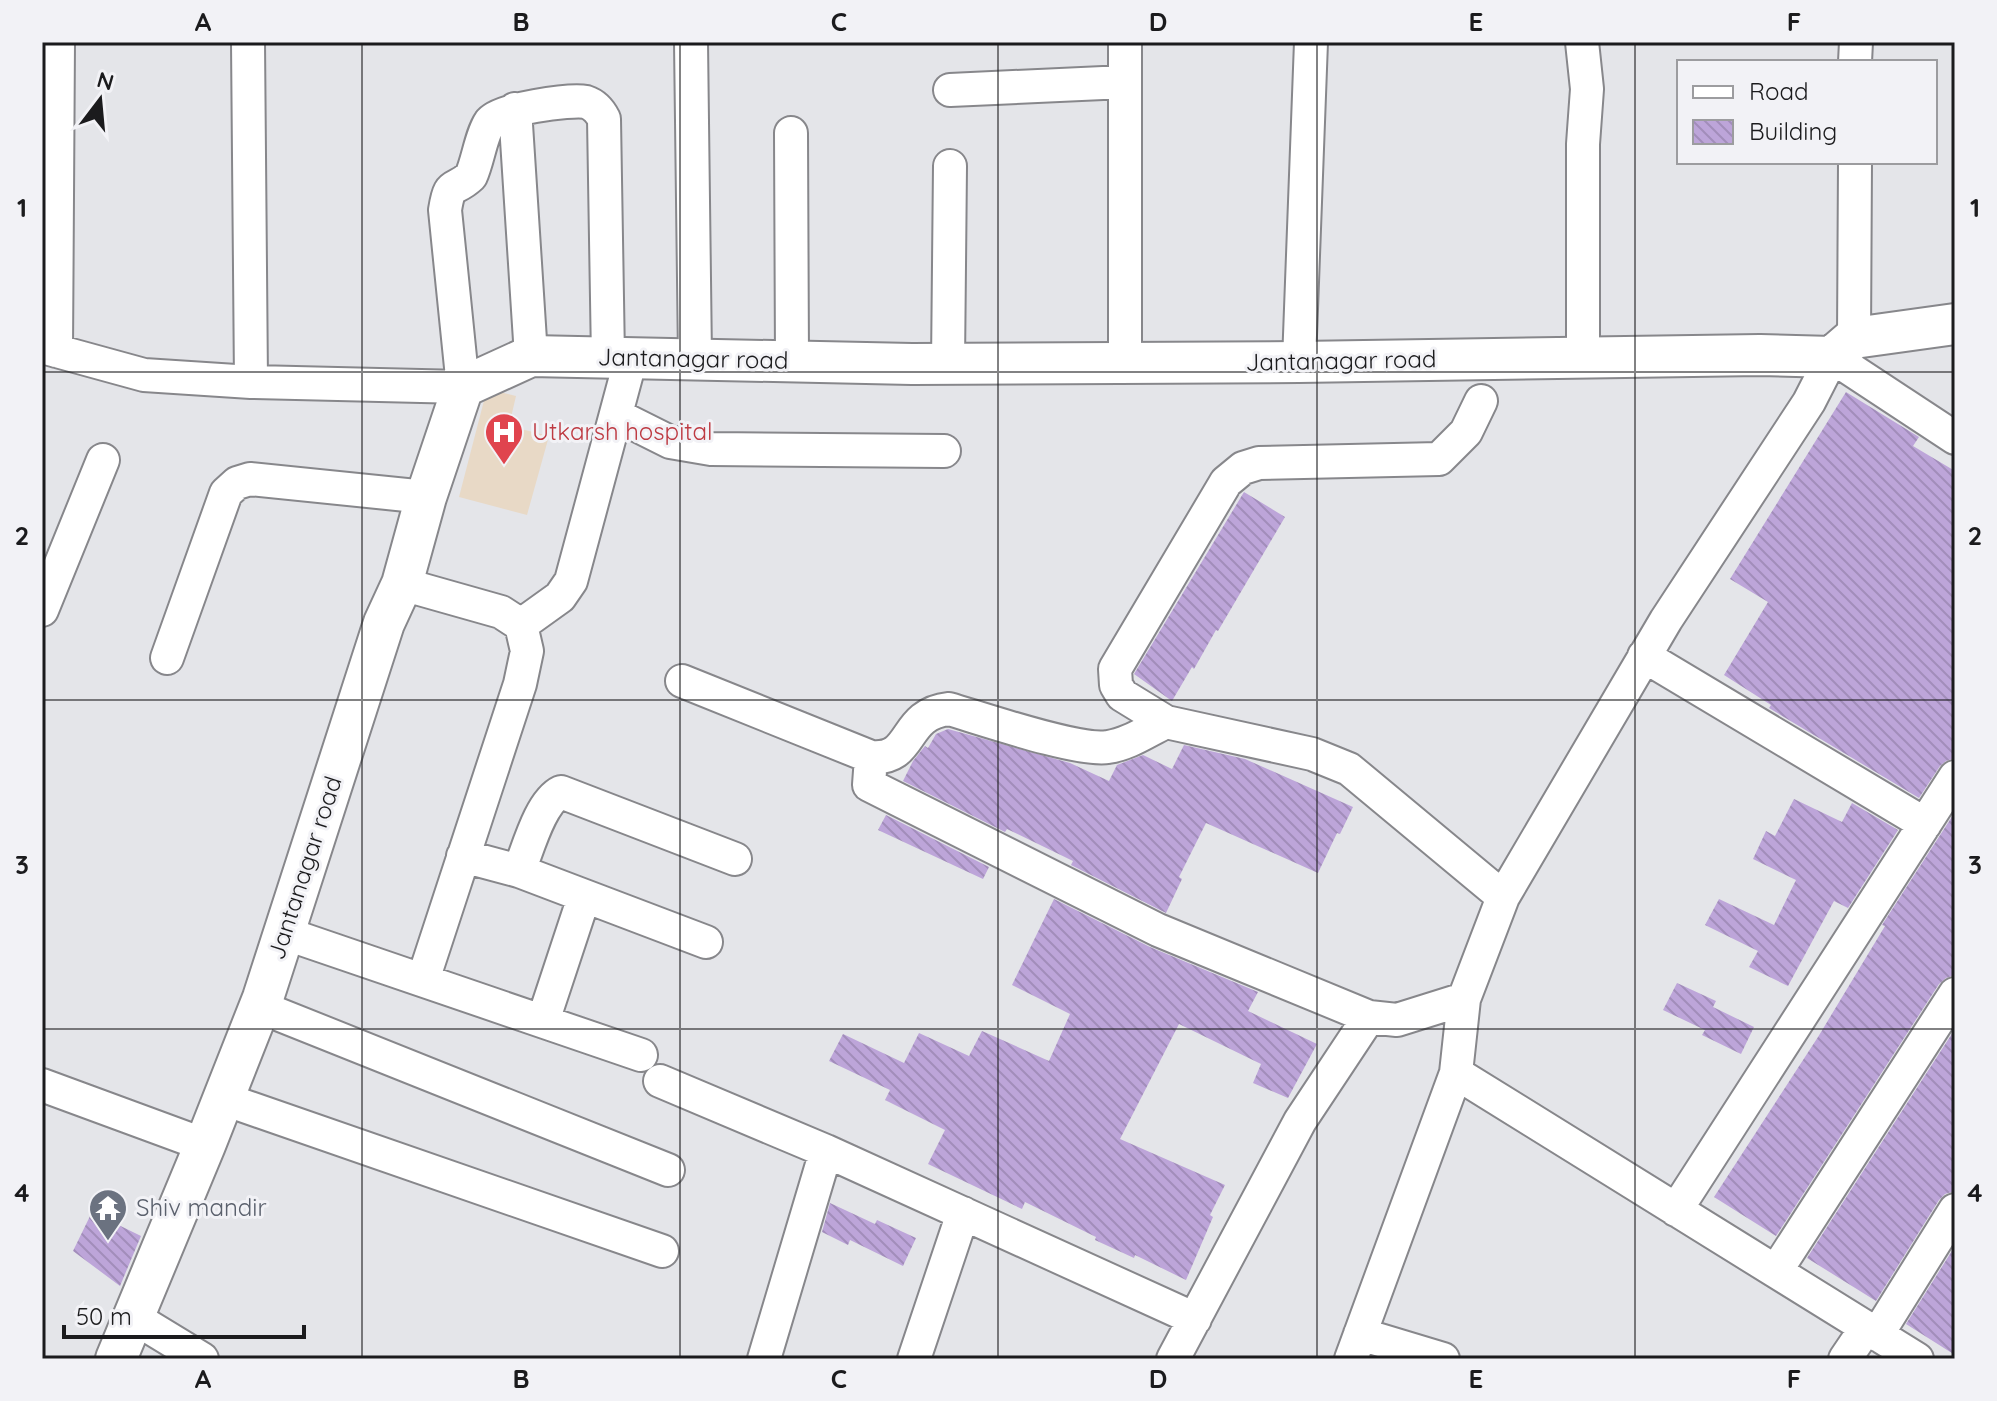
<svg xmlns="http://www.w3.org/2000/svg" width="1997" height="1401" viewBox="0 0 1997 1401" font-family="Quicksand,sans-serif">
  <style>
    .medical { fill: #e8d9c6 }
    .building { fill: url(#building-back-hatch) }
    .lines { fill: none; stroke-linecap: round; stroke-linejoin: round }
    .minor-casing { stroke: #87878b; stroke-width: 36 }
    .tertiary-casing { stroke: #87878b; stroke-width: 44 }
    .minor { stroke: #fff; stroke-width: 32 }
    .tertiary { stroke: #fff; stroke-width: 40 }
    .grid { fill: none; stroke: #1b1b1d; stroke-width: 2; stroke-opacity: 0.55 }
    .labels { text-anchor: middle; stroke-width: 6; stroke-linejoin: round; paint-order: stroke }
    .street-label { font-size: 24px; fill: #1b1b1d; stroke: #f2f2f6 }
    .health-label { font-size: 24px; fill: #be3a42; stroke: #f2f2f6; text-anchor: start }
    .worship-label { font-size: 24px; fill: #5b616d; stroke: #f2f2f6; text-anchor: start }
    .neatline { fill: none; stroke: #1b1b1d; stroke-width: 3 }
    .grid-label { font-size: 26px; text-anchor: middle; font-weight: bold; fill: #1b1b1d }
  </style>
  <defs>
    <pattern id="building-back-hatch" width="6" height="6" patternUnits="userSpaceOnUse" patternTransform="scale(2)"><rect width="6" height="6" fill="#bda5d9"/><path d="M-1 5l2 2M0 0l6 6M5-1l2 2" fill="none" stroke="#a28dba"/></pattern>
  </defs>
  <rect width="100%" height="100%" fill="#e4e5e9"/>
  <!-- medical -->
  <path class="medical" d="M 487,389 L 516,396 L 509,426 L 549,436 L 527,515 L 459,497 Z"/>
  <!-- building -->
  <path class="building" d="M 1846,392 L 1919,437 L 1913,446 L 1955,471 L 1955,758 L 1946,761 L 1940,766 L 1919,798 L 1769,708 L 1771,705 L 1724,675 L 1768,602 L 1730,579 Z
    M 1244,492 L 1285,517 L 1218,631 L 1216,630 L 1194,669 L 1192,667 L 1172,701 L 1134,674 Z
    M 948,729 L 1070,763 L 1109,781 L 1117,765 L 1143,755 L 1172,769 L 1184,745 L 1245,759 L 1353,807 L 1340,834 L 1337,833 L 1318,873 L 1206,823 L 1179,877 L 1182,879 L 1166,913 L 1071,865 L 1073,861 L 1007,829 L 1005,832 L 903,781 L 913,761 L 925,746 L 928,748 L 936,734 Z
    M 1794,799 L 1842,822 L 1852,803 L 1898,830 L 1848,908 L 1834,901 L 1788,986 L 1749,967 L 1758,951 L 1705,925 L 1719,899 L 1774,925 L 1796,880 L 1753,859 L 1766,831 L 1775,836 Z
    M 1955,812 L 1955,975 L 1946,978 L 1939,984 L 1776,1236 L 1714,1197 L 1818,1037 L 1885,926 L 1882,925 Z
    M 886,815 L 989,867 L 983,879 L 878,830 Z
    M 1054,899 L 1150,947 L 1258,992 L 1248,1011 L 1317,1044 L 1288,1098 L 1253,1083 L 1261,1064 L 1179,1024 L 1120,1139 L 1225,1185 L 1210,1215 L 1213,1217 L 1186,1280 L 1135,1255 L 1134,1258 L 1095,1240 L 1096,1237 L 1025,1202 L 1022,1209 L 928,1164 L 945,1130 L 885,1100 L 890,1090 L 829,1061 L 843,1034 L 904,1063 L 919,1033 L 969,1056 L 982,1031 L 1049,1061 L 1070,1014 L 1012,985 Z
    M 1677,983 L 1716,1001 L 1713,1007 L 1754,1027 L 1741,1054 L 1702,1035 L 1705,1030 L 1663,1010 Z
    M 1955,1029 L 1955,1191 L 1945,1194 L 1939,1200 L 1876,1301 L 1807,1258 Z
    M 830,1203 L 875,1224 L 877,1220 L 916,1238 L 903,1266 L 850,1240 L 848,1245 L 822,1232 Z
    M 92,1212 L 141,1236 L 120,1286 L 73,1251 Z
    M 1955,1246 L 1955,1355 L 1906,1324 Z"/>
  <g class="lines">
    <defs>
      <path id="minor" d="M 248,42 L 251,382
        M 691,42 L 695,358
        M 1125,42 L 1125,363
        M 1582,42 L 1587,89 L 1583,144 L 1583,357
        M 1855,62 L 1856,42
        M 950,90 L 1125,82
        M 515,109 L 531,356
        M 791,133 L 792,361
        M 1854,338 L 1855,162
        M 42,347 L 144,375 L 251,382 L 463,387 L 445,210 C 450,179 453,193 471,176 C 478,161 481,135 490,122 C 498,109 571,99 586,102 C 595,105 600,111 604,119 L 608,358
        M 56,351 L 58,42
        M 1299,362 L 1311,42
        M 948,364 L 950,166
        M 1481,401 L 1466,432 L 1439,459 L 1259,463 L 1243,468 L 1226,482 L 1115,669 L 1116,685 L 1122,695 L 1166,722 L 1312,754 L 1349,769 L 1503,897
        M 616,415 L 670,442 L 711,449 L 944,451
        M 402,584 L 501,612 L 521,625 L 527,651 L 520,684 L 423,980
        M 42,610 L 103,460
        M 521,625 L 560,597 L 571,581 L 631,358
        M 1644,656 L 1925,824
        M 167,658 L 226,493 L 237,483 L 250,479 L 426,497
        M 682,681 L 871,757 C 915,761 901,714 949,709 C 983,719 1079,752 1108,747 C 1129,744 1147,731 1166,722
        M 871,757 L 869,785 L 1158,930 L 1369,1017
        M 463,856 L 519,871 L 706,942
        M 519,871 C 528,849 540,802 561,792 L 735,859
        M 284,933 L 641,1055
        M 260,1007 L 668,1170
        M 543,1021 L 584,897
        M 1456,1073 L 1917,1359
        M 660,1081 L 826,1151
        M 42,1085 L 205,1145
        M 224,1099 L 662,1251
        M 1676,1210 L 1955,777
        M 1776,1271 L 1955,994
        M 133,1317 L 202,1359
        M 1360,1334 L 1443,1359
        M 1877,1335 L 1955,1210
        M 764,1359 L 826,1151 L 1195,1319
        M 914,1359 L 963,1213
        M 1173,1359 L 1300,1121 L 1369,1017 L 1397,1020 L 1464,999
        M 1351,1359 L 1456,1073 L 1464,999 L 1503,897 L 1666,620 L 1809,402 L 1832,357 L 1955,438
        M 1845,1359 L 1866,1328"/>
      <path id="tertiary" d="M 116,1359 L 205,1145 L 263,998 L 384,623 L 402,584 L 426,497 L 463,387 L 531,356 L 912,364 L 1299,362 L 1760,355 L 1832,357 L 1854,338 L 1955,324"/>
    </defs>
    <!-- minor casing -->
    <use href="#minor" class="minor-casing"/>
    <!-- tertiary casing -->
    <use href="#tertiary" class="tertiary-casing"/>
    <!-- minor -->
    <use href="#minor" class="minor"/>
    <!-- tertiary -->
    <use href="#tertiary" class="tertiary"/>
  </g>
  <!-- grid -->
  <path class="grid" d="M 362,42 L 362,1359M 680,42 L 680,1359M 998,42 L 998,1359M 1317,42 L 1317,1359M 1635,42 L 1635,1359M 42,372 L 1955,372M 42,700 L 1955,700M 42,1029 L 1955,1029"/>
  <!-- icons -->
  <defs>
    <symbol id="hospital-pin" viewBox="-11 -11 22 30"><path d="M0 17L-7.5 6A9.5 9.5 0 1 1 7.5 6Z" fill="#e0444e" stroke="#f2f2f6"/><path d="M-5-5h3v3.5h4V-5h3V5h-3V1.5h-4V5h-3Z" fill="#fff"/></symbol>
    <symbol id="temple-pin" viewBox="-11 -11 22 30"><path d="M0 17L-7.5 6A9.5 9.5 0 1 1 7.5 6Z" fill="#6b7280" stroke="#f2f2f6"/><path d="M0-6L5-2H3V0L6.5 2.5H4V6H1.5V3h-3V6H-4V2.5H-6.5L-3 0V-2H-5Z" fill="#fff"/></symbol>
  </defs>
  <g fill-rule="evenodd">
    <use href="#hospital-pin" x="482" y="410" width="44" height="60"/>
    <use href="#temple-pin" x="86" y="1186" width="44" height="60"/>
  </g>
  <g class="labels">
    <!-- street labels -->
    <g class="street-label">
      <text transform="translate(693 359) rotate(1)" y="8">Jantanagar road</text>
      <text transform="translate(1341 361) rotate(-1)" y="8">Jantanagar road</text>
      <text transform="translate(305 868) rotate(-72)" y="8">Jantanagar road</text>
    </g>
    <!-- health labels -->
    <g class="health-label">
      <text x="532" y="440">Utkarsh hospital</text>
    </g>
    <!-- worship labels -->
    <g class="worship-label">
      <text x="136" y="1216">Shiv mandir</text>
    </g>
  </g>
  <!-- border -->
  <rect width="1997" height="1401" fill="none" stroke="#f2f2f6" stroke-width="88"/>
  <!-- legend -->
  <rect x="1677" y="60" width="260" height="104" fill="#f2f2f6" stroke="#9c9c9f" stroke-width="2"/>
  <rect x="1693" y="86" width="40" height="12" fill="#ffffff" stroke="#9c9c9f" stroke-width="2"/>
  <text x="1749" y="100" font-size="24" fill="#1b1b1d">Road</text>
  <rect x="1693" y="120" width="40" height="24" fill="url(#building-back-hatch)" stroke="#9c9c9f" stroke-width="2"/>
  <text x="1749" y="140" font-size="24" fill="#1b1b1d">Building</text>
  <!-- north arrow -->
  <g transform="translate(100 100) rotate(16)" stroke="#f2f2f6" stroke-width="6" paint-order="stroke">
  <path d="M0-6L14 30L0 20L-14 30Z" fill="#1b1b1d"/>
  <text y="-12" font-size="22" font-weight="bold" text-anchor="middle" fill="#1b1b1d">N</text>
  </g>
  <!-- scale -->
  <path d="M64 1325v12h240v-12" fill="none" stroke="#1b1b1d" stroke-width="4"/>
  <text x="76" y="1325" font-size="24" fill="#1b1b1d" stroke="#f2f2f6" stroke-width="6" paint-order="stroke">50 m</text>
  <rect x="44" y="44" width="1909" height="1313" class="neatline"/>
  <g class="grid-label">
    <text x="203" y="31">A</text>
    <text x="521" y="31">B</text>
    <text x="839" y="31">C</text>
    <text x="1158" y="31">D</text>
    <text x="1476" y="31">E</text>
    <text x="1794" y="31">F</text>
    <text x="22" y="217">1</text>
    <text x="1975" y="217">1</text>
    <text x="22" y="545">2</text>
    <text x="1975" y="545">2</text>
    <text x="22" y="874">3</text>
    <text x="1975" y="874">3</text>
    <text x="22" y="1202">4</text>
    <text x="1975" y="1202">4</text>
    <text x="203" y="1388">A</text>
    <text x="521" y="1388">B</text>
    <text x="839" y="1388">C</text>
    <text x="1158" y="1388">D</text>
    <text x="1476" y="1388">E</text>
    <text x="1794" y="1388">F</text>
  </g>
</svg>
